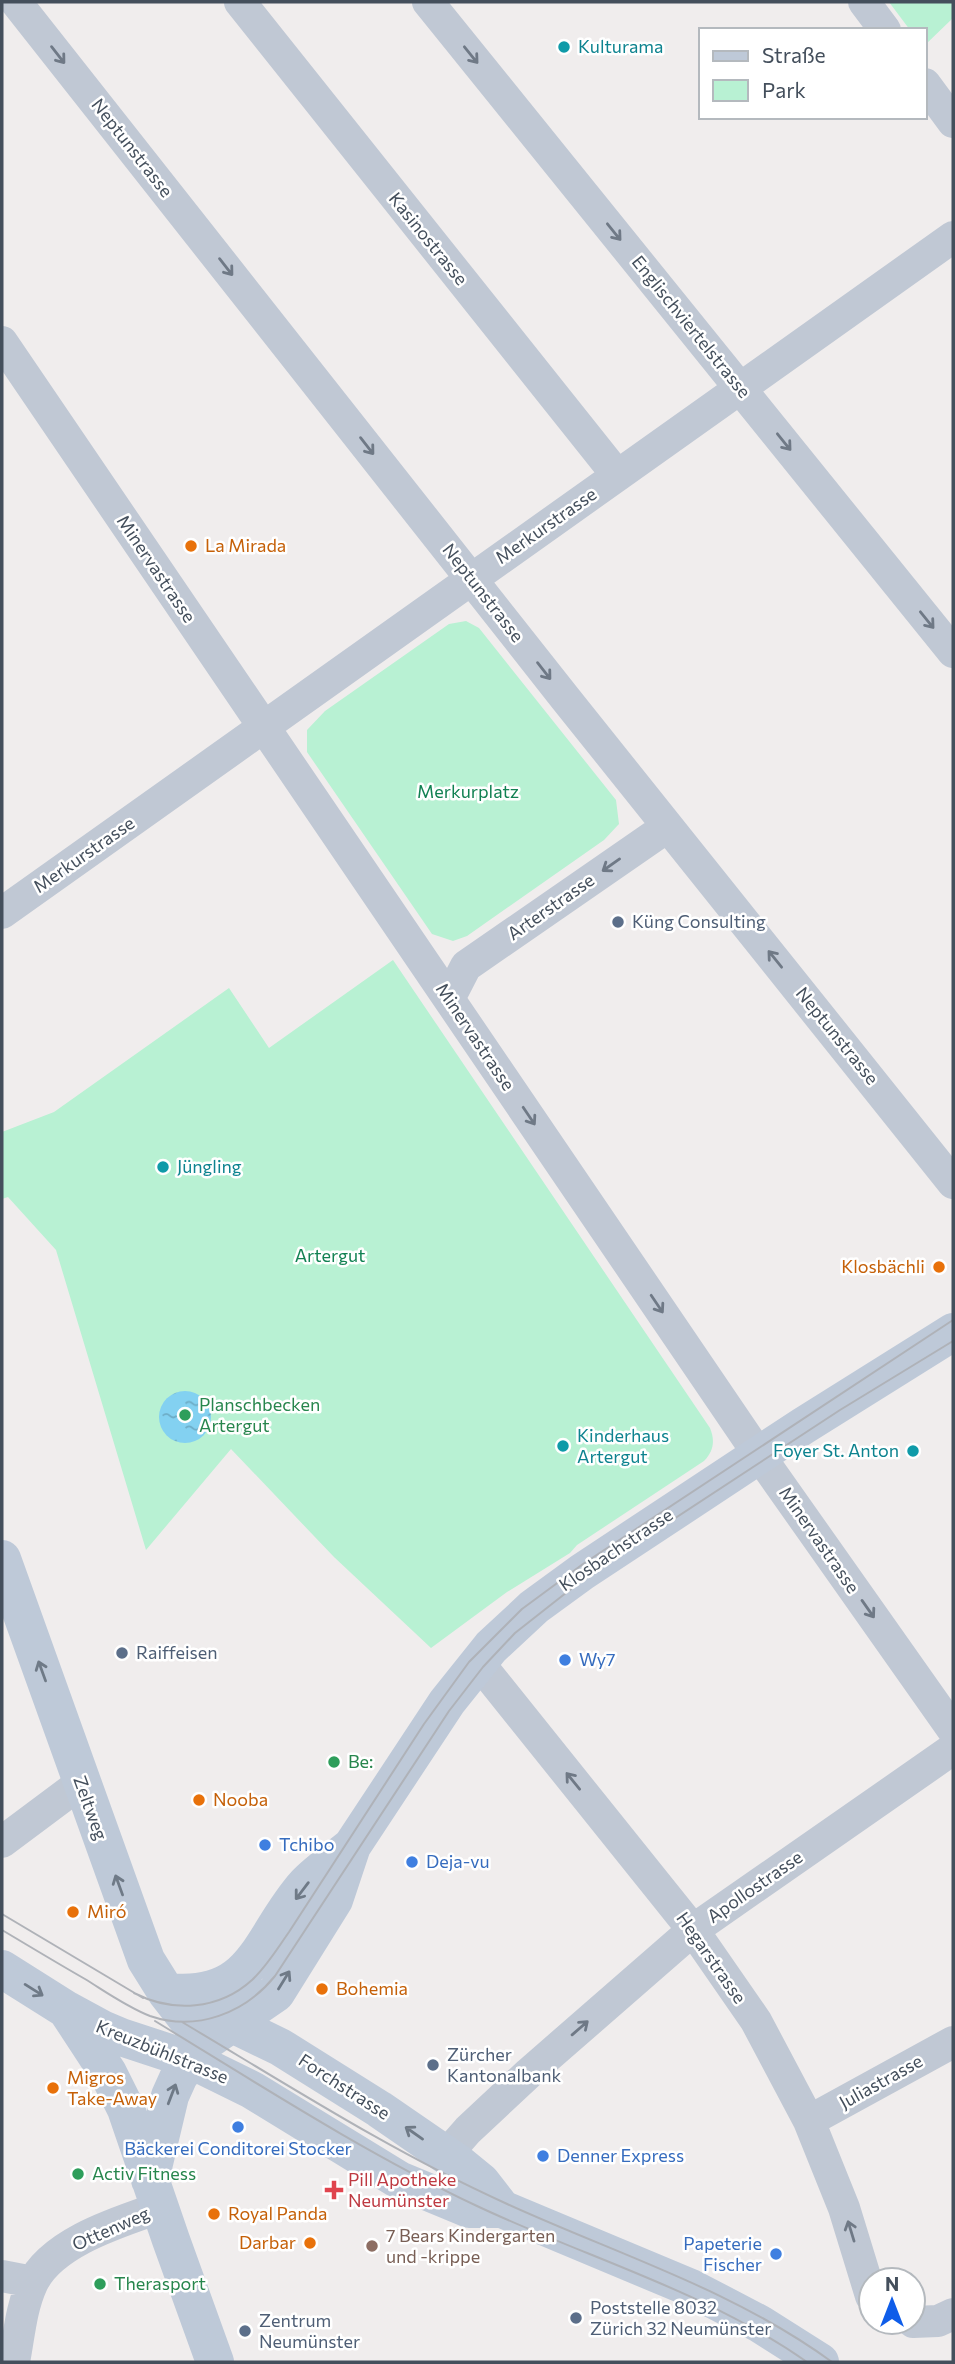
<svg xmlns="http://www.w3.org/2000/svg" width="955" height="2364" viewBox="0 0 955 2364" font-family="Commissioner,sans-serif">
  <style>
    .green { fill: #b8f1d3 }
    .water { fill: url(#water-ripples) }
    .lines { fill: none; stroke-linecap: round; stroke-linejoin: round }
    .street { stroke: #c0c8d4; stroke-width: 32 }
    .secondary { stroke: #bec9d8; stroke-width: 38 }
    .tram { stroke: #afb2b8; stroke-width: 2 }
    .oneway { stroke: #6f7986 }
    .oneway2 { stroke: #6f7a87 }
    .culture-dot { fill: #0f9aa8; stroke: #fff; stroke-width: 2.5 }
    .food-dot { fill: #e8710a; stroke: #fff; stroke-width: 2.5 }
    .service-dot { fill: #5c6f8a; stroke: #fff; stroke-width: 2.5 }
    .leisure-dot { fill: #2e9e5b; stroke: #fff; stroke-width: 2.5 }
    .shop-dot { fill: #3f7fe0; stroke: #fff; stroke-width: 2.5 }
    .health-dot { fill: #e0444e; stroke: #fff; stroke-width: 2.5 }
    .education-dot { fill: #8d6e63; stroke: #fff; stroke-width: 2.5 }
    .labels { text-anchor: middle; stroke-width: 5; stroke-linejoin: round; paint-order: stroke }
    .culture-label { font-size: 18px; fill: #0d838f; stroke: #fff; text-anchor: start }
    .street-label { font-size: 18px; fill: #444f5c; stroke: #fff }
    .food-label { font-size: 18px; fill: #c56008; stroke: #fff; text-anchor: start }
    .park-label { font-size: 18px; fill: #118152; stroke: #fff }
    .service-label { font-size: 18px; fill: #4e5e75; stroke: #fff; text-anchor: start }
    .leisure-label { font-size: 18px; fill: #27864d; stroke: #fff; text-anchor: start }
    .shop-label { font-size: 18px; fill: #366cbe; stroke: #fff; text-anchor: start }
    .health-label { font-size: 18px; fill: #be3a42; stroke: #fff; text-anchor: start }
    .education-label { font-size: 18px; fill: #785e54; stroke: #fff; text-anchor: start }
  </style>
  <defs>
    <pattern id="water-ripples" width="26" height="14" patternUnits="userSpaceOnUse" patternTransform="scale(1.75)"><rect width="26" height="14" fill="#83d1f1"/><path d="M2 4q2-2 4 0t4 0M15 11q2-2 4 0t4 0" fill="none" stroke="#6dacc6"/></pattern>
  </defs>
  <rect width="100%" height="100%" fill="#f0eded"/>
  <!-- green -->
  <path class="green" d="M 889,2 L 953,2 L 953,18 L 925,45 L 925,30 L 910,30 Z
    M 466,621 L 479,628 L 616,800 L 619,824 L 604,840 L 467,936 L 453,941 L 432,934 L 307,752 L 307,730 L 325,711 L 449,624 Z
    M 393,960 L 710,1428 C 715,1440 714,1451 704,1461 L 577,1545 L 570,1553 L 507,1592 L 431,1648 L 334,1557 L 231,1449 L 146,1550 L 56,1250 L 8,1197 L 2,1199 L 2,1132 L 54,1112 L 229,988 L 269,1048 Z"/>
  <!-- water -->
  <path class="water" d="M159 1417a26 26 0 1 1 52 0a26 26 0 1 1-52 0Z"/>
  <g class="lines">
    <!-- street -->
    <path class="street" d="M 16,2 L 565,698 L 953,1183
      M 240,2 L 617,475
      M 428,2 L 953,652
      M 864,2 L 885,30
      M 925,84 L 953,122
      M 2,342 L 759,1455 L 953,1730
      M 2,913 L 953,237
      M 449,999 L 466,966 L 667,827
      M 478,1662 L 693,1930 L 756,2021 L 809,2121 L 844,2208 L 871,2296
      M 2,1842 L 81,1783
      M 809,2121 L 953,2042
      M 446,2155 L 468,2130 L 529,2073 L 693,1930 L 953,1749
      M 2,2276 L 33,2282
      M 913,2322 L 938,2321 L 953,2314
      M 14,2362 C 19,2336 21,2308 32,2284 C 52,2242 119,2222 159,2208"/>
    <!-- secondary -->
    <path class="secondary" d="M 2,1559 L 146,1960 L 166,1992 L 205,2042
      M 2,1969 L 67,2010 L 102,2029 L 121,2037 L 191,2060 L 252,2090 L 399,2180 L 469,2209 L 502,2209 L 691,2288 L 760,2324 L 820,2362
      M 168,1992 C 257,2001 259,1936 306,1884 C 319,1870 338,1858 352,1846
      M 68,2012 L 108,2073 L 126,2109 L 171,2240 L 215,2362
      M 212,2014 L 280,2047 L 379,2109 L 459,2164 L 481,2182 L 502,2209
      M 150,2180 L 170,2096 L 179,2076 L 205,2042 L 276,1993 L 334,1900 L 352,1846 L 447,1702 L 491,1647 L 534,1607 L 582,1572 L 803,1426 L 953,1332"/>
    <!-- tram -->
    <path class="tram" d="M 2,1914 L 143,1998
      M 2,1930 C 29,1946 57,1963 85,1979 C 106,1992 127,2007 150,2016 C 197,2032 245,2013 275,1976 L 449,1711 L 483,1667 L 515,1633 L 590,1574 L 840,1410 L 953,1341
      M 134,1993 C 173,2013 219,2010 252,1980 C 267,1966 277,1949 289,1932 L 424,1724 L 469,1662 L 522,1609 L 583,1564 L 953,1320
      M 155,2021 C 260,2085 365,2153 477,2206 C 587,2258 706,2291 807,2362
      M 182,2022 C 288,2085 392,2152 505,2203 C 616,2254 732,2289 832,2362"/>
  </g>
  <!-- one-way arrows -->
  <defs><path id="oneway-shaft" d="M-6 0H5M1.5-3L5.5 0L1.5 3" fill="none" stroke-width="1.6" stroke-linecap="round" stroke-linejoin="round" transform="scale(1.75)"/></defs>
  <g class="oneway">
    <use href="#oneway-shaft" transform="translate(58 55) rotate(52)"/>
    <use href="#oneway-shaft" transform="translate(471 55) rotate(51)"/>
    <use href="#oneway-shaft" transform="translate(614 232) rotate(51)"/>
    <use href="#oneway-shaft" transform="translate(226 267) rotate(52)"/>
    <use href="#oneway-shaft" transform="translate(784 442) rotate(51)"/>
    <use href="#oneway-shaft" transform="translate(367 446) rotate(52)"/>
    <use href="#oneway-shaft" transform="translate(927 620) rotate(51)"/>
    <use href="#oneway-shaft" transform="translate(544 671) rotate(52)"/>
    <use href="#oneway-shaft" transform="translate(611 865) rotate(145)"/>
    <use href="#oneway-shaft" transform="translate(775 959) rotate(-129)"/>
    <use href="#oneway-shaft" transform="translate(529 1116) rotate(56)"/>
    <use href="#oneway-shaft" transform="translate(657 1304) rotate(56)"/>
    <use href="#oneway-shaft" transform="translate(868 1609) rotate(55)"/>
    <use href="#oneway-shaft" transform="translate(573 1781) rotate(-129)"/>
    <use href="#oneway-shaft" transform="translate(580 2028) rotate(-41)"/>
    <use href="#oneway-shaft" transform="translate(851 2231) rotate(-107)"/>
  </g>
  <g class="oneway2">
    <use href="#oneway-shaft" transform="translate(42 1671) rotate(-110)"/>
    <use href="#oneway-shaft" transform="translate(119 1885) rotate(-110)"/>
    <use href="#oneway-shaft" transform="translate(302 1891) rotate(127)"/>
    <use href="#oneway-shaft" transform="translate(284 1980) rotate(-58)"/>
    <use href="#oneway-shaft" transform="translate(34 1990) rotate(32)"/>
    <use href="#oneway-shaft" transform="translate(172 2094) rotate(-69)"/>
    <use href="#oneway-shaft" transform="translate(414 2133) rotate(-145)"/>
  </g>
  <!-- markers -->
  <g class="culture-dot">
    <circle cx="564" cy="47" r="7"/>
    <circle cx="163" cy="1167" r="7"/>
    <circle cx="563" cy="1446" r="7"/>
    <circle cx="913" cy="1451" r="7"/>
  </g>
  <g class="food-dot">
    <circle cx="191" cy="546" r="7"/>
    <circle cx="939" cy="1267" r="7"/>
    <circle cx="199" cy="1800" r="7"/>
    <circle cx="73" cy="1912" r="7"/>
    <circle cx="322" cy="1989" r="7"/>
    <circle cx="53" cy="2088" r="7"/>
    <circle cx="214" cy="2214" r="7"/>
    <circle cx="310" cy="2243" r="7"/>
  </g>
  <g class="service-dot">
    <circle cx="618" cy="922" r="7"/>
    <circle cx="122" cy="1653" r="7"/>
    <circle cx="433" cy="2065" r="7"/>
    <circle cx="576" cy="2318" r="7"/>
    <circle cx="245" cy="2331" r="7"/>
  </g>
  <g class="leisure-dot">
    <circle cx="185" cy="1415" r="7"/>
    <circle cx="334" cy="1762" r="7"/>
    <circle cx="78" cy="2174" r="7"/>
    <circle cx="100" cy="2284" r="7"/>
  </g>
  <g class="shop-dot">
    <circle cx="565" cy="1660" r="7"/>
    <circle cx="265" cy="1845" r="7"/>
    <circle cx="412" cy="1862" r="7"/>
    <circle cx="238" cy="2127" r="7"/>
    <circle cx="543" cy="2156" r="7"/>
    <circle cx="776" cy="2254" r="7"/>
  </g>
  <path class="health-dot" d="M330.5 2179.5h7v7h7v7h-7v7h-7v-7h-7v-7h7z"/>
  <circle class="education-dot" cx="372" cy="2246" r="7"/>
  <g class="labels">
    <!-- culture labels -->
    <g class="culture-label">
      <text x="578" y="53">Kulturama</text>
      <text x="177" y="1173">Jüngling</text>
      <text x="577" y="1442">Kinderhaus<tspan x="577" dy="21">Artergut</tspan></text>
      <text x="899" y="1457" text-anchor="end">Foyer St. Anton</text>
    </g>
    <!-- street labels -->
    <g class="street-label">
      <text transform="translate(132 148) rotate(52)" y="6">Neptunstrasse</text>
      <text transform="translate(428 239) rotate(51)" y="6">Kasinostrasse</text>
      <text transform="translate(691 327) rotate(51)" y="6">Englischviertelstrasse</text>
      <text transform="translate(546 526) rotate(-35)" y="6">Merkurstrasse</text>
      <text transform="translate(156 569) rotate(56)" y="6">Minervastrasse</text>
      <text transform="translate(483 593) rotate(52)" y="6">Neptunstrasse</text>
      <text transform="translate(84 855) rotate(-35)" y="6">Merkurstrasse</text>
      <text transform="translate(551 907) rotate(-35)" y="6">Arterstrasse</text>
      <text transform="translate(837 1036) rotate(51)" y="6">Neptunstrasse</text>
      <text transform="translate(475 1037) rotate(56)" y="6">Minervastrasse</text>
      <text transform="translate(819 1540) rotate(55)" y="6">Minervastrasse</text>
      <text transform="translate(616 1550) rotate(-34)" y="6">Klosbachstrasse</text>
      <text transform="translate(90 1808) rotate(70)" y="6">Zeltweg</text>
      <text transform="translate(755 1887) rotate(-35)" y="6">Apollostrasse</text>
      <text transform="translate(711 1958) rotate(55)" y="6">Hegarstrasse</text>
      <text transform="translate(162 2052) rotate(22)" y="6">Kreuzbühlstrasse</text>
      <text transform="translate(881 2082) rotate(-29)" y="6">Juliastrasse</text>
      <text transform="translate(344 2087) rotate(33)" y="6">Forchstrasse</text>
      <text transform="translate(111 2229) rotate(-24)" y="6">Ottenweg</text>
    </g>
    <!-- food labels -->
    <g class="food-label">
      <text x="205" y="552">La Mirada</text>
      <text x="925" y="1273" text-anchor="end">Klosbächli</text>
      <text x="213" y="1806">Nooba</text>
      <text x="87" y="1918">Miró</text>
      <text x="336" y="1995">Bohemia</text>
      <text x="67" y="2084">Migros<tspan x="67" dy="21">Take-Away</tspan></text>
      <text x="228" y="2220">Royal Panda</text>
      <text x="296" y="2249" text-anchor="end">Darbar</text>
    </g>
    <!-- park labels -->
    <g class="park-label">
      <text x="468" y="798">Merkurplatz</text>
      <text x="330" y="1262">Artergut</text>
    </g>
    <!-- service labels -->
    <g class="service-label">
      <text x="632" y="928">Küng Consulting</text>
      <text x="136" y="1659">Raiffeisen</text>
      <text x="447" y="2061">Zürcher<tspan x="447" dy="21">Kantonalbank</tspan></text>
      <text x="590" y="2314">Poststelle 8032<tspan x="590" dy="21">Zürich 32 Neumünster</tspan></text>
      <text x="259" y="2327">Zentrum<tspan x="259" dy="21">Neumünster</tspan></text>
    </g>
    <!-- leisure labels -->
    <g class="leisure-label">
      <text x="199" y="1411">Planschbecken<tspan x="199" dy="21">Artergut</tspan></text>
      <text x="348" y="1768">Be:</text>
      <text x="92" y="2180">Activ Fitness</text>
      <text x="114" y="2290">Therasport</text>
    </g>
    <!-- shop labels -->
    <g class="shop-label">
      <text x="579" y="1666">Wy7</text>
      <text x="279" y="1851">Tchibo</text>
      <text x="426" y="1868">Deja-vu</text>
      <text x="238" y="2155" text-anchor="middle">Bäckerei Conditorei Stocker</text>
      <text x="557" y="2162">Denner Express</text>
      <text x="762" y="2250" text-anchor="end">Papeterie<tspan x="762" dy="21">Fischer</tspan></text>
    </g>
    <!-- health labels -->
    <g class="health-label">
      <text x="348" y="2186">Pill Apotheke<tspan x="348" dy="21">Neumünster</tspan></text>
    </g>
    <!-- education labels -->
    <g class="education-label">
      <text x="386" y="2242">7 Bears Kindergarten<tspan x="386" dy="21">und -krippe</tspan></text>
    </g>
  </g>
  <!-- border -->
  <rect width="955" height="2364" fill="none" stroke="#444f5c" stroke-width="7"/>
  <!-- legend -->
  <rect x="699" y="28" width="228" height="91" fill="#ffffff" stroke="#b4b9be" stroke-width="2"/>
  <rect x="713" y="51" width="35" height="10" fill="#bec9d8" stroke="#b4b9be" stroke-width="2"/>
  <text x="762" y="63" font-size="21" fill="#444f5c">Straße</text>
  <rect x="713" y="80" width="35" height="21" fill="#b8f1d3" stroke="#b4b9be" stroke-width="2"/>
  <text x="762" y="98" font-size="21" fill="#444f5c">Park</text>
  <!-- north arrow -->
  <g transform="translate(892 2301)"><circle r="33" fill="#ffffff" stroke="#b4b9be" stroke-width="2"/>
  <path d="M0-5L12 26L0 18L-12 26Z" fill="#0f5de9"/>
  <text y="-10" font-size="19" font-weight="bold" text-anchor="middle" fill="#444f5c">N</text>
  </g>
</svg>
